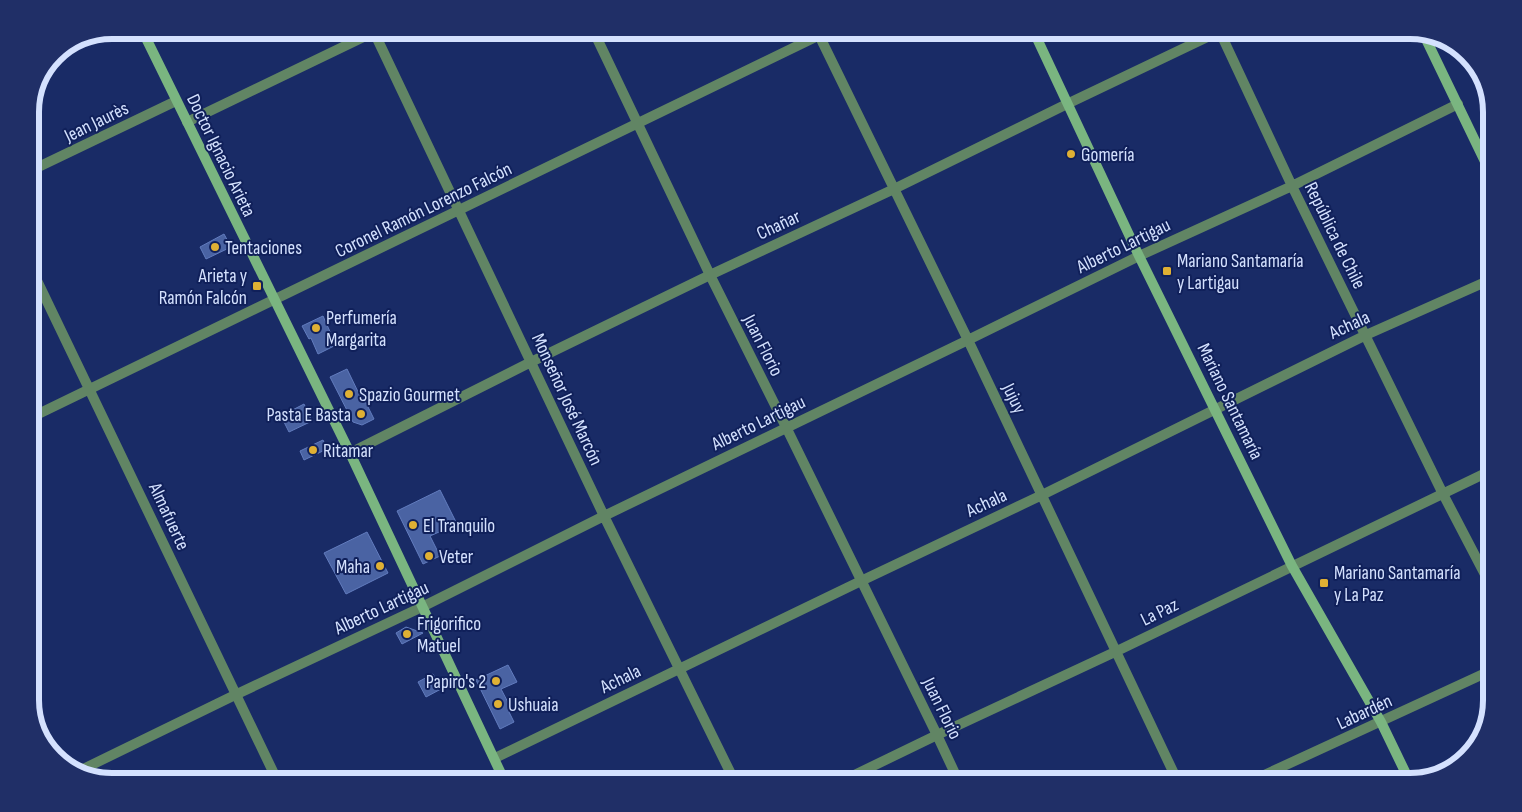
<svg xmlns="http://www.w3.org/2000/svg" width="1522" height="812" viewBox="0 0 1522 812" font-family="'Sofia Sans Condensed',sans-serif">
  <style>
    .building { fill: #4a63a3; stroke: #627cbe }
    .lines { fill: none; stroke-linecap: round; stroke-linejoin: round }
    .street { stroke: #618564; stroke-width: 10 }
    .secondary { stroke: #7ab580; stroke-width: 10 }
    .poi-dot { fill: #dfb034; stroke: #10205a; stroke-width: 2 }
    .labels { text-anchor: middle; stroke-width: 4; stroke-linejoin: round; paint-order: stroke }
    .street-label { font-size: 19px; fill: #d4e1fe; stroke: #10205a }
    .poi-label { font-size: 19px; fill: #d4e1fe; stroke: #10205a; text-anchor: start }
    .rim { fill: none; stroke: #d4e1fe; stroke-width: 6 }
  </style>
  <rect width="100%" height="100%" fill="#192b66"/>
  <!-- building -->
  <path class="building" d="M 224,234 L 231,247 L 206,259 L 200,247 Z
    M 323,316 L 336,345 L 318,354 L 311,338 L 309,339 L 302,326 Z
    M 347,369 L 363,402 L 365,401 L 374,419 L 362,425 L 353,422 L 330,377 Z
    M 304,404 L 312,421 L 289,432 L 281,416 Z
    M 323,440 L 327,449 L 304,460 L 300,451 Z
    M 440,490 L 457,524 L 430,536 L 440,556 L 423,564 L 397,511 Z
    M 367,532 L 388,573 L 346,594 L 324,553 Z
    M 406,627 L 423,633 L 402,644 L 396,633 Z
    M 508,665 L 517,682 L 501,689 L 512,710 L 509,712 L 514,722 L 500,729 L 476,680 Z
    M 433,674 L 441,689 L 426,697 L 418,682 Z"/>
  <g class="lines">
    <!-- street -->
    <path class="street" d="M 373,30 L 604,516 L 735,782
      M 593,30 L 710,275 L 786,427 L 937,735 L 959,782
      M 1219,30 L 1292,186 L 1443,494 L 1492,588
      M 817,31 L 968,340 L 1178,782
      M 187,122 L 378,30
      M 30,171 L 176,101
      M 30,266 L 278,782
      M 30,418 L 830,30
      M 350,453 L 531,362 L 710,275 L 894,189 L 1067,104 L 1222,30
      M 495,758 L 861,581 L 1042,495 L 1366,335 L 1492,279
      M 75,773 L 235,695 L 422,607 L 604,516 L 968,340 L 1139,256 L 1292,186 L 1458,104
      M 840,782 L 937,735 L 1117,651 L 1492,470
      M 1249,782 L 1492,670"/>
    <!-- secondary -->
    <path class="secondary" d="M 142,30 L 350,453 L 505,782
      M 1033,30 L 1139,256 L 1292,566 L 1381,722 L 1410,782
      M 1423,33 L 1492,176"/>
  </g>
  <!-- markers -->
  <g class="poi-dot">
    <circle cx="1071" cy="154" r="5"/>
    <circle cx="215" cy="247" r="5"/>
    <rect x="1162" y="266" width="10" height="10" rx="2.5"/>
    <rect x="252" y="281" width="10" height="10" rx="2.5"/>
    <circle cx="316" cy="328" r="5"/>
    <circle cx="349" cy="394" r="5"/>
    <circle cx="361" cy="414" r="5"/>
    <circle cx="313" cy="450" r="5"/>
    <circle cx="413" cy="525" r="5"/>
    <circle cx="429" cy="556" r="5"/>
    <circle cx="380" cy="566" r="5"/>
    <rect x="1319" y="578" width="10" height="10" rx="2.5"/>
    <circle cx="407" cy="634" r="5"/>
    <circle cx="496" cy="681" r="5"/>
    <circle cx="498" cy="704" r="5"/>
  </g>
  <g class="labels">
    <!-- street labels -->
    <g class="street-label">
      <text transform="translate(96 121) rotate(-26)" y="7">Jean Jaurès</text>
      <text transform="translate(222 155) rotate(64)" y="7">Doctor Ignacio Arieta</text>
      <text transform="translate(423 209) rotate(-26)" y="7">Coronel Ramón Lorenzo Falcón</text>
      <text transform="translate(778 224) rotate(-25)" y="7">Chañar</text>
      <text transform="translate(1336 235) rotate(64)" y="7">República de Chile</text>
      <text transform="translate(1123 245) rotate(-26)" y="7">Alberto Lartigau</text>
      <text transform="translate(1349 324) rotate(-25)" y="7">Achala</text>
      <text transform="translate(764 345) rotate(63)" y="7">Juan Florio</text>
      <text transform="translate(1015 398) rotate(64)" y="7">Jujuy</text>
      <text transform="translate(568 399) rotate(65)" y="7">Monseñor José Marcón</text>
      <text transform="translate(1231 401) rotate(64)" y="7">Mariano Santamaría</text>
      <text transform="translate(758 422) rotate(-26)" y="7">Alberto Lartigau</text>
      <text transform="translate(986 502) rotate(-25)" y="7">Achala</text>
      <text transform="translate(170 516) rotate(65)" y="7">Almafuerte</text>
      <text transform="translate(381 607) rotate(-25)" y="7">Alberto Lartigau</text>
      <text transform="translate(1159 611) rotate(-26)" y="7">La Paz</text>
      <text transform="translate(620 678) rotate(-26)" y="7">Achala</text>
      <text transform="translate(943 708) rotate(64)" y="7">Juan Florio</text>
      <text transform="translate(1364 711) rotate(-25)" y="7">Labardén</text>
    </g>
    <!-- poi labels -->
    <g class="poi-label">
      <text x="1081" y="161">Gomería</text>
      <text x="225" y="254">Tentaciones</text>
      <text x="1177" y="267">Mariano Santamaría<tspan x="1177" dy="22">y Lartigau</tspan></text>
      <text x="247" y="282" text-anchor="end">Arieta y<tspan x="247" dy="22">Ramón Falcón</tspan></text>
      <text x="326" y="324">Perfumería<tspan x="326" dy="22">Margarita</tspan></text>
      <text x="359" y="401">Spazio Gourmet</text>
      <text x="351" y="421" text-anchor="end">Pasta E Basta</text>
      <text x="323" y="457">Ritamar</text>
      <text x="423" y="532">El Tranquilo</text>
      <text x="439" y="563">Veter</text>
      <text x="370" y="573" text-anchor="end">Maha</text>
      <text x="1334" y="579">Mariano Santamaría<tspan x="1334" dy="22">y La Paz</tspan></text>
      <text x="417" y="630">Frigorifico<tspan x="417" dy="22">Matuel</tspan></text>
      <text x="486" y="688" text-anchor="end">Papiro's 2</text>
      <text x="508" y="711">Ushuaia</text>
    </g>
  </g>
  <!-- crop -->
  <path d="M0 0H1522V812H0ZM112 39H1410A73 73 0 0 1 1483 112V700A73 73 0 0 1 1410 773H112A73 73 0 0 1 39 700V112A73 73 0 0 1 112 39Z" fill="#202f67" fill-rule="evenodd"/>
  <path class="rim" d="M112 39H1410A73 73 0 0 1 1483 112V700A73 73 0 0 1 1410 773H112A73 73 0 0 1 39 700V112A73 73 0 0 1 112 39Z"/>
</svg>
